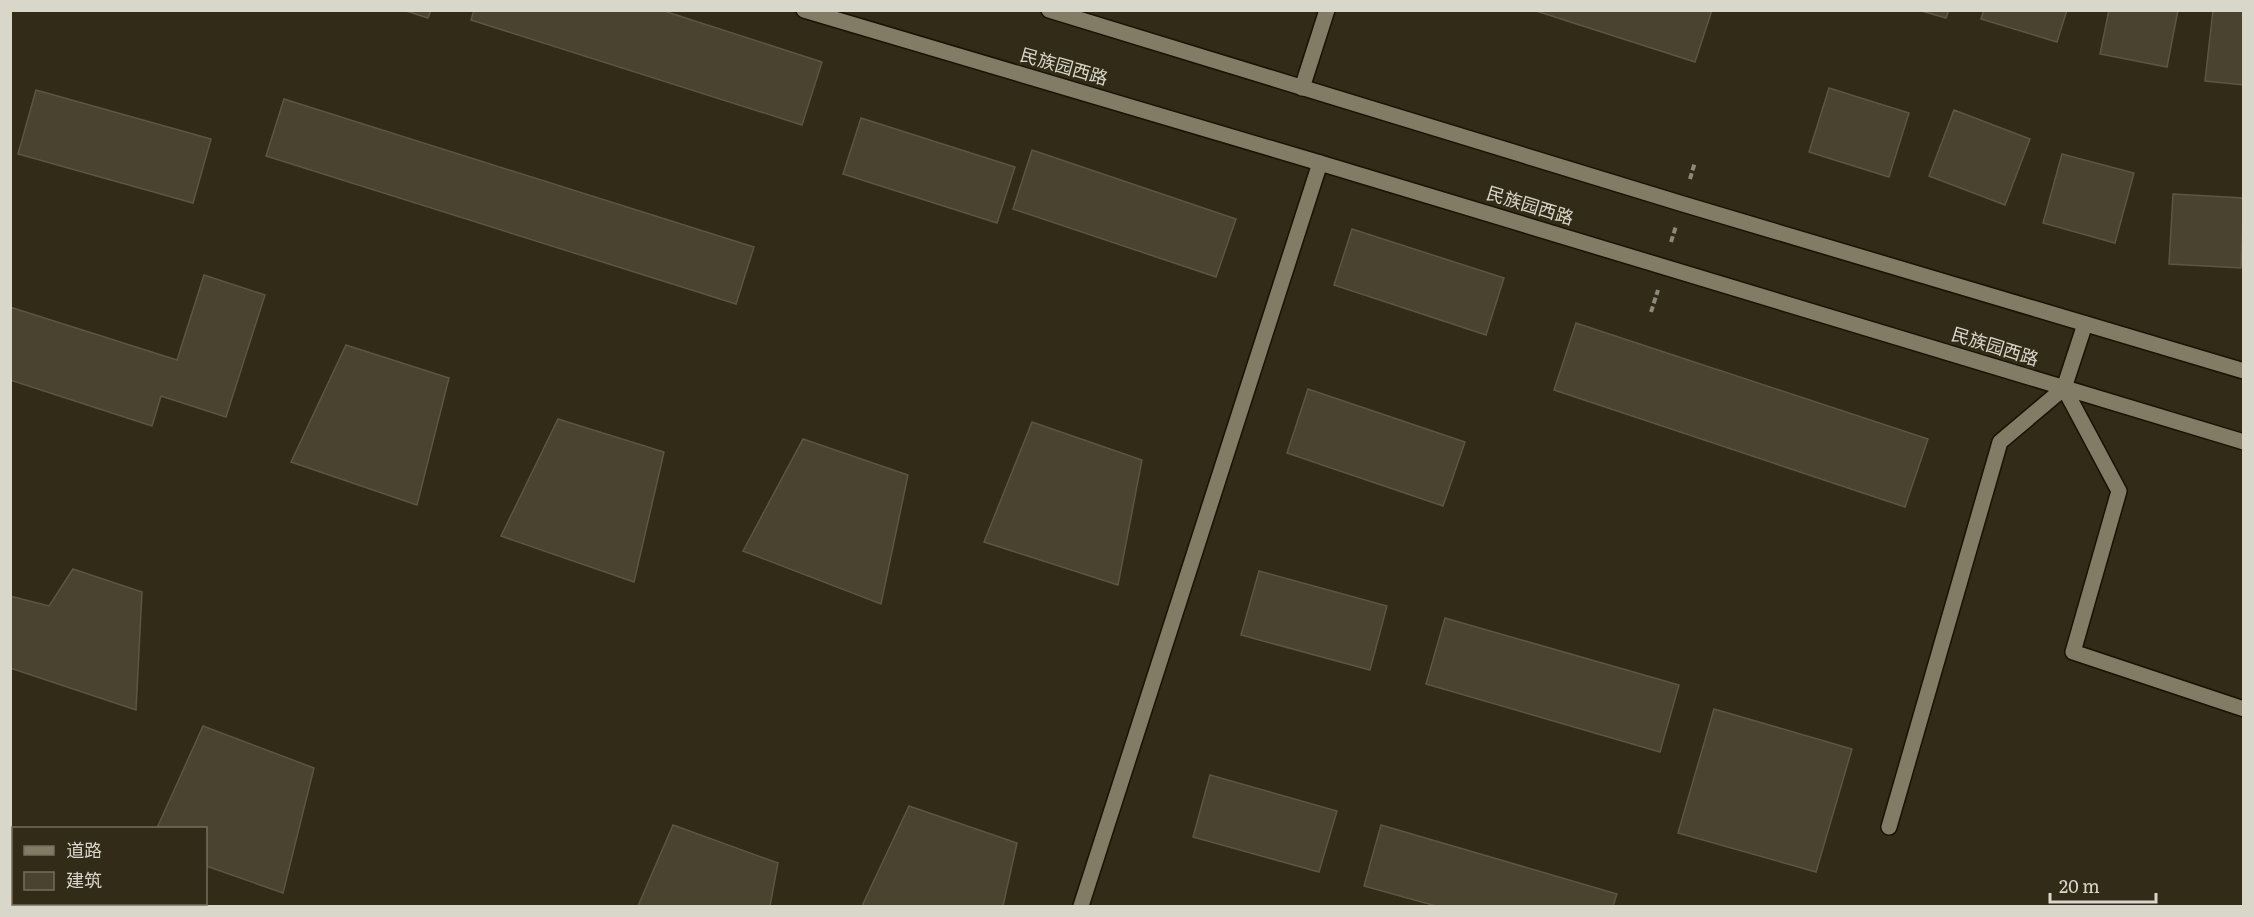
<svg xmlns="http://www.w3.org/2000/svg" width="2254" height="917" viewBox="0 0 2254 917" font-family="Literata,'Noto Sans SC',serif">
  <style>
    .building { fill: #49432f; stroke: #5c5642; stroke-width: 1.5 }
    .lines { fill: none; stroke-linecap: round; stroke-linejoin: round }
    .service-casing { stroke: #191303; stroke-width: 18 }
    .minor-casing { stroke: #191303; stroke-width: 18 }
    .secondary-casing { stroke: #191303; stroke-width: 18 }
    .path { stroke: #8d897a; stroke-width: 4; stroke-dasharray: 6 3; stroke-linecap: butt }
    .service { stroke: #827c67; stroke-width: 15 }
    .minor { stroke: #827c67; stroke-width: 15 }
    .secondary { stroke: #827c67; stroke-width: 15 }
    .labels { text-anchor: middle; stroke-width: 6; stroke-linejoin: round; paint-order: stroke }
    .street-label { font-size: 18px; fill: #d9d6ca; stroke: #312b18 }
  </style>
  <rect width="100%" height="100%" fill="#312b18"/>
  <!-- building -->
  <path class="building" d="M 403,10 L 431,10 L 428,18 Z
    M 474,10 L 661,10 L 822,62 L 802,125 L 471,20 Z
    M 1533,10 L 1712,10 L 1695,62 Z
    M 1918,10 L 1949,10 L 1946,18 Z
    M 1984,10 L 2067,10 L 2057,42 L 1981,19 Z
    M 2109,10 L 2178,10 L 2167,67 L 2100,54 Z
    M 2213,10 L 2244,11 L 2244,85 L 2205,81 Z
    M 1829,88 L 1909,113 L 1889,177 L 1809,152 Z
    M 36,90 L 211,139 L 193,203 L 18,154 Z
    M 284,99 L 754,247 L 736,304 L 266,156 Z
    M 1954,110 L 2030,139 L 2005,205 L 1929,176 Z
    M 861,118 L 1015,167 L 997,223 L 843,174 Z
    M 1032,150 L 1236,219 L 1216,277 L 1013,209 Z
    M 2062,154 L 2134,173 L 2115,243 L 2043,223 Z
    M 2173,194 L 2244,198 L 2241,268 L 2169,264 Z
    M 1352,229 L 1504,278 L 1486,335 L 1334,285 Z
    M 204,275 L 265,295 L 226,417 L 161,396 L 152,426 L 10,380 L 10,307 L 177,360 Z
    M 1576,323 L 1928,439 L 1905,507 L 1554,390 Z
    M 346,345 L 449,378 L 417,505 L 291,462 Z
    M 1308,389 L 1465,442 L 1443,506 L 1287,453 Z
    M 558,419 L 664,452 L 634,582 L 501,536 Z
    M 1032,422 L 1142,460 L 1118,585 L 984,542 Z
    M 803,439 L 908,475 L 881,604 L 743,551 Z
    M 73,569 L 142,592 L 136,710 L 10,668 L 10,596 L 49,606 Z
    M 1259,571 L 1387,606 L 1370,670 L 1241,635 Z
    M 1445,618 L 1679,685 L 1660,752 L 1426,684 Z
    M 1714,709 L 1852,749 L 1816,872 L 1678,833 Z
    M 203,726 L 314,768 L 283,893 L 206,866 L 206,828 L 157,828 Z
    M 1210,775 L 1337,811 L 1319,872 L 1193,837 Z
    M 909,806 L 1017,843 L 1003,906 L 862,906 Z
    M 673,825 L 778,863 L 770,906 L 638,906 Z
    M 1381,825 L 1617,894 L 1613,906 L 1436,906 L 1364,886 Z"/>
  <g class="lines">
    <defs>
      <path id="service" d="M 1302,88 L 1327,10
        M 2064,388 L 2119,491 L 2073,652 L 2244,709
        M 1889,827 L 2000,442 L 2064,388 L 2085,324"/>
      <path id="minor" d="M 1081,906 L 1320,163"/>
      <path id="secondary" d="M 804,10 L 1320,163 L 2244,442
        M 1049,10 L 1683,204 L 2244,371"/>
    </defs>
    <!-- service casing -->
    <use href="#service" class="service-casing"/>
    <!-- minor casing -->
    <use href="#minor" class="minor-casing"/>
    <!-- secondary casing -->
    <use href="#secondary" class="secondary-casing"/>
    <!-- path -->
    <path class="path" d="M 1690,179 L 1695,162
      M 1671,242 L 1676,226
      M 1651,312 L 1658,290"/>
    <!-- service -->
    <use href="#service" class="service"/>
    <!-- minor -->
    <use href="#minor" class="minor"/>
    <!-- secondary -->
    <use href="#secondary" class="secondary"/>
  </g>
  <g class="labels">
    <!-- street labels -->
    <g class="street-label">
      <text transform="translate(1064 67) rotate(16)" y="6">民族园西路</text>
      <text transform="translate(1530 206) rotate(17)" y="6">民族园西路</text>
      <text transform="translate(1995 347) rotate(17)" y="6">民族园西路</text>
    </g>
  </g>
  <!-- border -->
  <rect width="2254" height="917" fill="none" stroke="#d9d6ca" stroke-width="24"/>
  <!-- legend -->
  <rect x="12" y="827" width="195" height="78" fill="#312b18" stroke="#746f5f" stroke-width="1.5"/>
  <rect x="24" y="846" width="30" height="9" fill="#827c67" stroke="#746f5f" stroke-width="1.5"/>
  <text x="66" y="857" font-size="18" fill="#d9d6ca">道路</text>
  <rect x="24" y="872" width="30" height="18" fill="#49432f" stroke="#746f5f" stroke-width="1.5"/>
  <text x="66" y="887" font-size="18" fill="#d9d6ca">建筑</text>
  <!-- scale -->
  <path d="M2050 893v9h106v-9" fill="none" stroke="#d9d6ca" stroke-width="3"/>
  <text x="2059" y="893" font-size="18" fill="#d9d6ca" stroke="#312b18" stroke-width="4.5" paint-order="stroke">20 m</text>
</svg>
